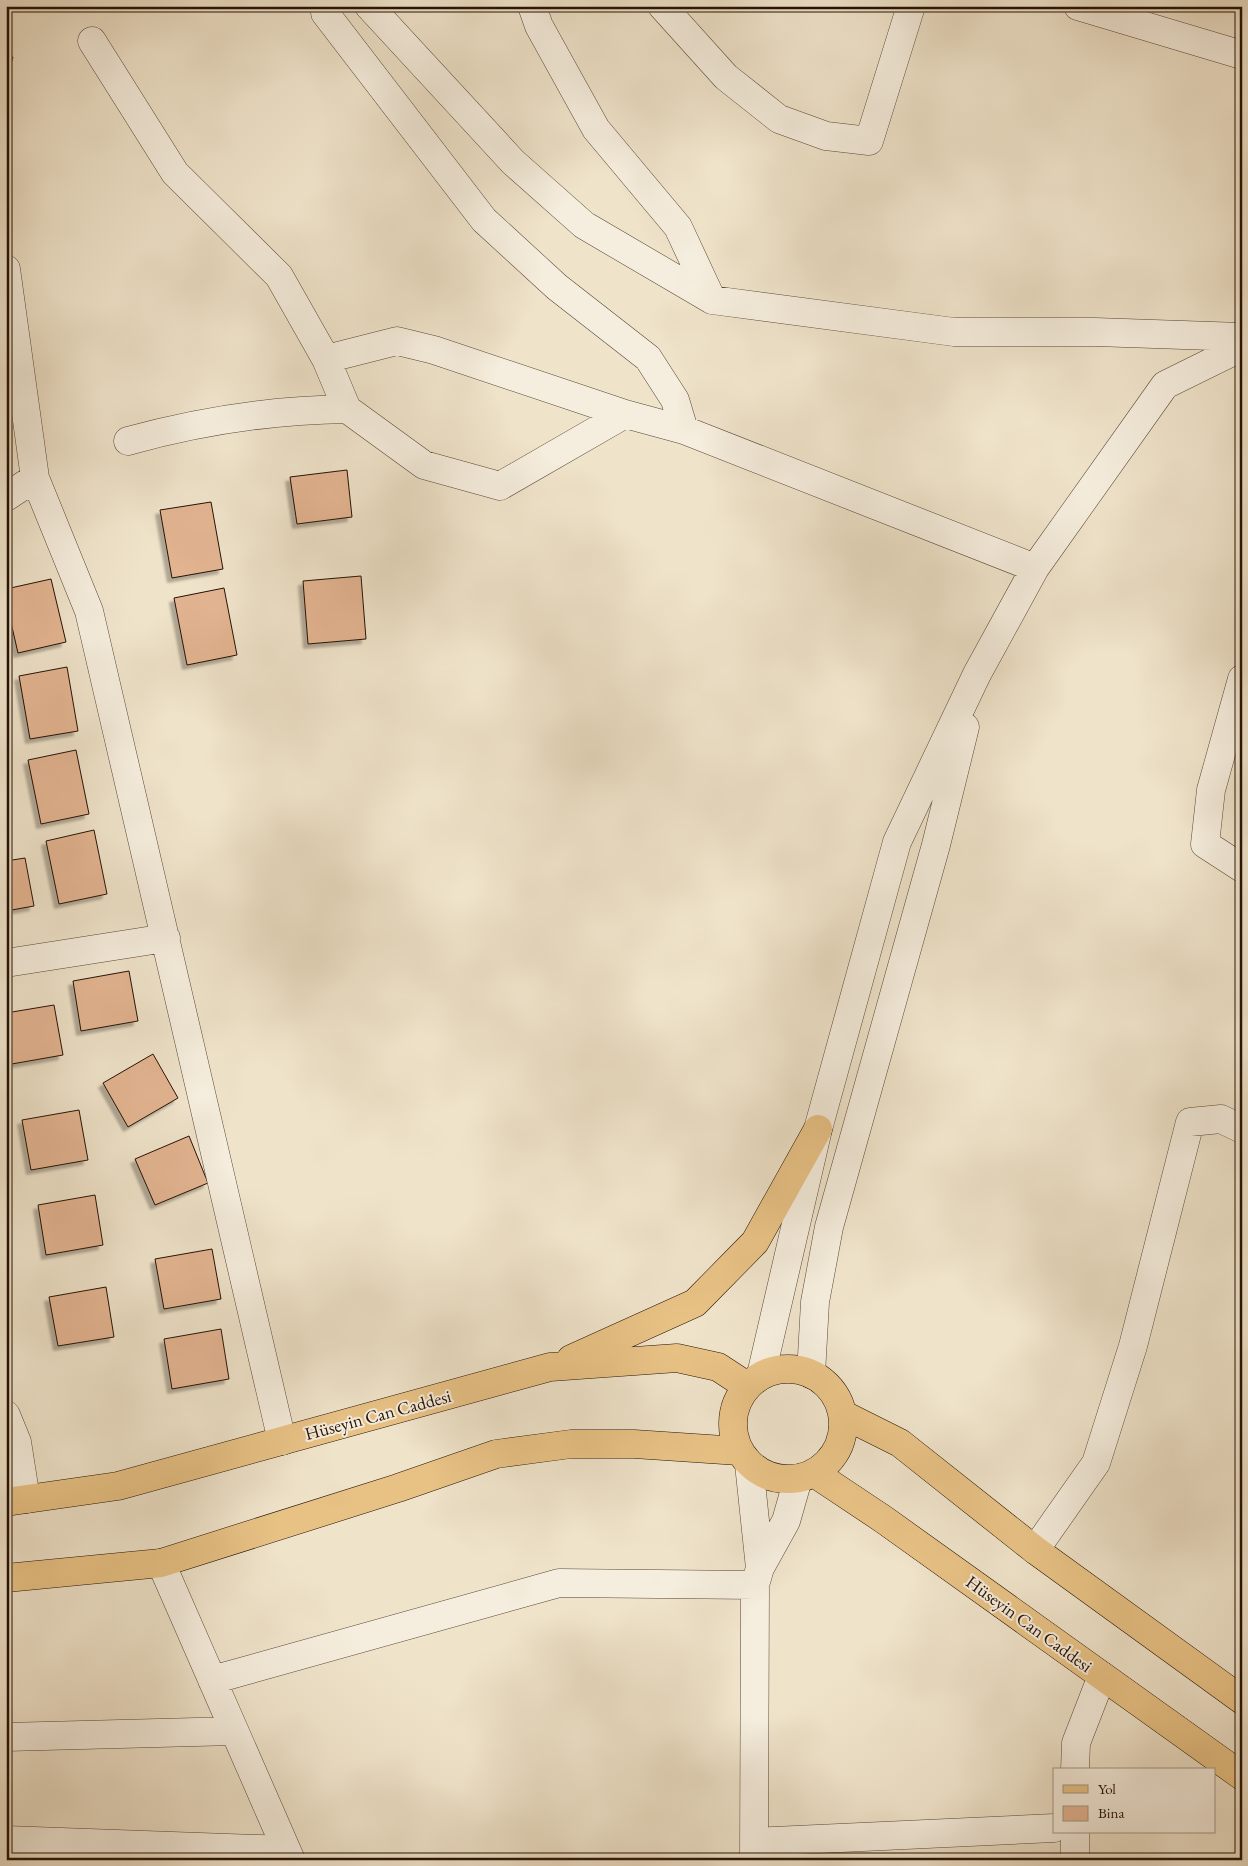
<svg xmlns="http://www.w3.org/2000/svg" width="1248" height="1866" viewBox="0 0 1248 1866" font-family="'EB Garamond',serif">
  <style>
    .building { fill: #e3b491; stroke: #241104; filter: url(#shadow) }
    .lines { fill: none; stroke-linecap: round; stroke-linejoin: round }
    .minor-casing { stroke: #574636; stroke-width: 29 }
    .major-casing { stroke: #241104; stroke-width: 29 }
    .minor { stroke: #f5eddd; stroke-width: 28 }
    .major { stroke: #e8c285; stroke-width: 28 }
    .labels { text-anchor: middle; stroke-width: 4; stroke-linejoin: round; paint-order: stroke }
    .street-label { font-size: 18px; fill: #241104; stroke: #f5eddd }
  </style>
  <defs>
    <filter id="shadow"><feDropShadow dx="-4.5" dy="4.5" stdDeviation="1" flood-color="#0004"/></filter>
  </defs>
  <rect width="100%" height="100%" fill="#efe3ca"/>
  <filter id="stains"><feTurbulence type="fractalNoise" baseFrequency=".004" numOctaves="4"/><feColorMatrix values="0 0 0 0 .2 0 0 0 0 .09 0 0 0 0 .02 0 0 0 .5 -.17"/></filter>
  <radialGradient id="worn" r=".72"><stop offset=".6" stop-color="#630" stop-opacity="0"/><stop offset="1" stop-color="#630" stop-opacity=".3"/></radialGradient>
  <!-- building -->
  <path class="building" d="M 6,56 L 13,57 L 6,83 Z
    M 347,470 L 352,517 L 297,524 L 290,477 Z
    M 211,502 L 223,569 L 172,578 L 160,510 Z
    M 361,576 L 366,639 L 308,644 L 303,581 Z
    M 51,579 L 66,642 L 18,653 L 6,601 L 6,589 Z
    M 224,588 L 237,655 L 187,665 L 174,598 Z
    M 67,667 L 78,731 L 30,739 L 19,676 Z
    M 76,750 L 89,814 L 41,824 L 28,760 Z
    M 94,830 L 107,894 L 59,904 L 46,841 Z
    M 25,858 L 34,906 L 6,911 L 6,861 Z
    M 129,971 L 138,1021 L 81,1031 L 73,981 Z
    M 54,1005 L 63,1055 L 6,1065 L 6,1013 Z
    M 153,1054 L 178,1098 L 128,1127 L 103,1083 Z
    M 79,1110 L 88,1160 L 31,1170 L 22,1120 Z
    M 189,1136 L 208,1183 L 155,1205 L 135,1159 Z
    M 95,1195 L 103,1245 L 46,1255 L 38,1205 Z
    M 212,1249 L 221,1299 L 164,1309 L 155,1259 Z
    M 106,1287 L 114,1337 L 58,1346 L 49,1297 Z
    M 221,1329 L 229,1379 L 172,1389 L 164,1339 Z"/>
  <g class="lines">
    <defs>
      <path id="minor" d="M 325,6 L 325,13 L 484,220 L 557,287 L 648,358 L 675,400 L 684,430
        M 369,6 L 513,162 L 584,225 L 712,300 L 954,332 L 1095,332 L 1242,337
        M 532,6 L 539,26 L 596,129 L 678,227 L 712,300
        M 662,6 L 726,77 L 779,119 L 826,136 L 869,141 L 911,6
        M 1078,6 L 1242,55
        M 92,41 L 175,173 L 279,276 L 326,359 L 347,409 L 424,465 L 500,486 L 625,414 L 684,430 L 1035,568
        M 6,269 L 35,478 L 89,611 L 282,1441
        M 326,359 L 397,341 L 434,350 L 625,414
        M 128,441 C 200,421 272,410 347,409
        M 6,497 L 35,478
        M 1242,679 L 1211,790 L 1205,844 L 1242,868
        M 6,963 L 166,938
        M 811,1374 L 815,1302 L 829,1227 L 936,845 L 965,727
        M 761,1375 L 818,1129 L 897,842 L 977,674 L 1035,568 L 1165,385 L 1242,347
        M 6,1415 L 17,1442 L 26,1499
        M 749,1464 L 760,1568
        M 1035,1550 L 1096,1463 L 1133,1346 L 1190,1122 L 1221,1119 L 1242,1129
        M 161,1563 L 291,1860
        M 212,1680 L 559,1583 L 755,1585
        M 6,1737 L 234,1731
        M 1075,1770 L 1076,1743 L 1102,1676
        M 6,1840 L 286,1850
        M 754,1842 L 1054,1828
        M 754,1860 L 755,1585 L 760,1568 L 786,1521 L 798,1479
        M 1075,1860 L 1075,1832"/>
      <path id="major" d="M 571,1359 L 695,1303 L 755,1242 L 818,1129
        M733 1424a55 55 0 1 1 110 0a55 55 0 1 1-110 0Z
        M 842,1414 L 900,1443 L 1035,1550 L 1242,1700
        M 814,1473 L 883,1519 L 1242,1776
        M 6,1502 L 118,1486 L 550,1367 L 677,1358 L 718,1367 L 747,1386
        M 6,1578 L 161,1563 L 398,1488 L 496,1454 L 571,1444 L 634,1444 L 739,1451"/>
    </defs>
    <!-- minor casing -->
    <use href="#minor" class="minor-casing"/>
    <!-- major casing -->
    <use href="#major" class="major-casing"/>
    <!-- minor -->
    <use href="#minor" class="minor"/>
    <!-- major -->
    <use href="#major" class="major"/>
  </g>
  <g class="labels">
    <!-- street labels -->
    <g class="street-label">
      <text transform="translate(378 1415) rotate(-15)" y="6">Hüseyin Can Caddesi</text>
      <text transform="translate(1029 1624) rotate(36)" y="6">Hüseyin Can Caddesi</text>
    </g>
  </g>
  <!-- margin -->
  <rect width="1248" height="1866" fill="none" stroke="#efe3ca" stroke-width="25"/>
  <rect x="8" y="8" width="1233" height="1851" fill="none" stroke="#241104" stroke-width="2.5"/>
  <rect x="12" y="12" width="1223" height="1841" fill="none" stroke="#241104"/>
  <!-- legend -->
  <rect x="1053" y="1768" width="162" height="65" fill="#f5eddd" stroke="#a19586"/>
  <rect x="1063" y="1785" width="25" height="8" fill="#e8c285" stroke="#a19586"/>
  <text x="1098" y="1794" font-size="15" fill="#241104">Yol</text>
  <rect x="1063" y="1806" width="25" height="15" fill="#e3b491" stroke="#a19586"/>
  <text x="1098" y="1818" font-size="15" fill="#241104">Bina</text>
  <rect width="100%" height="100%" filter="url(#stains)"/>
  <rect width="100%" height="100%" fill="url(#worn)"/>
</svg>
